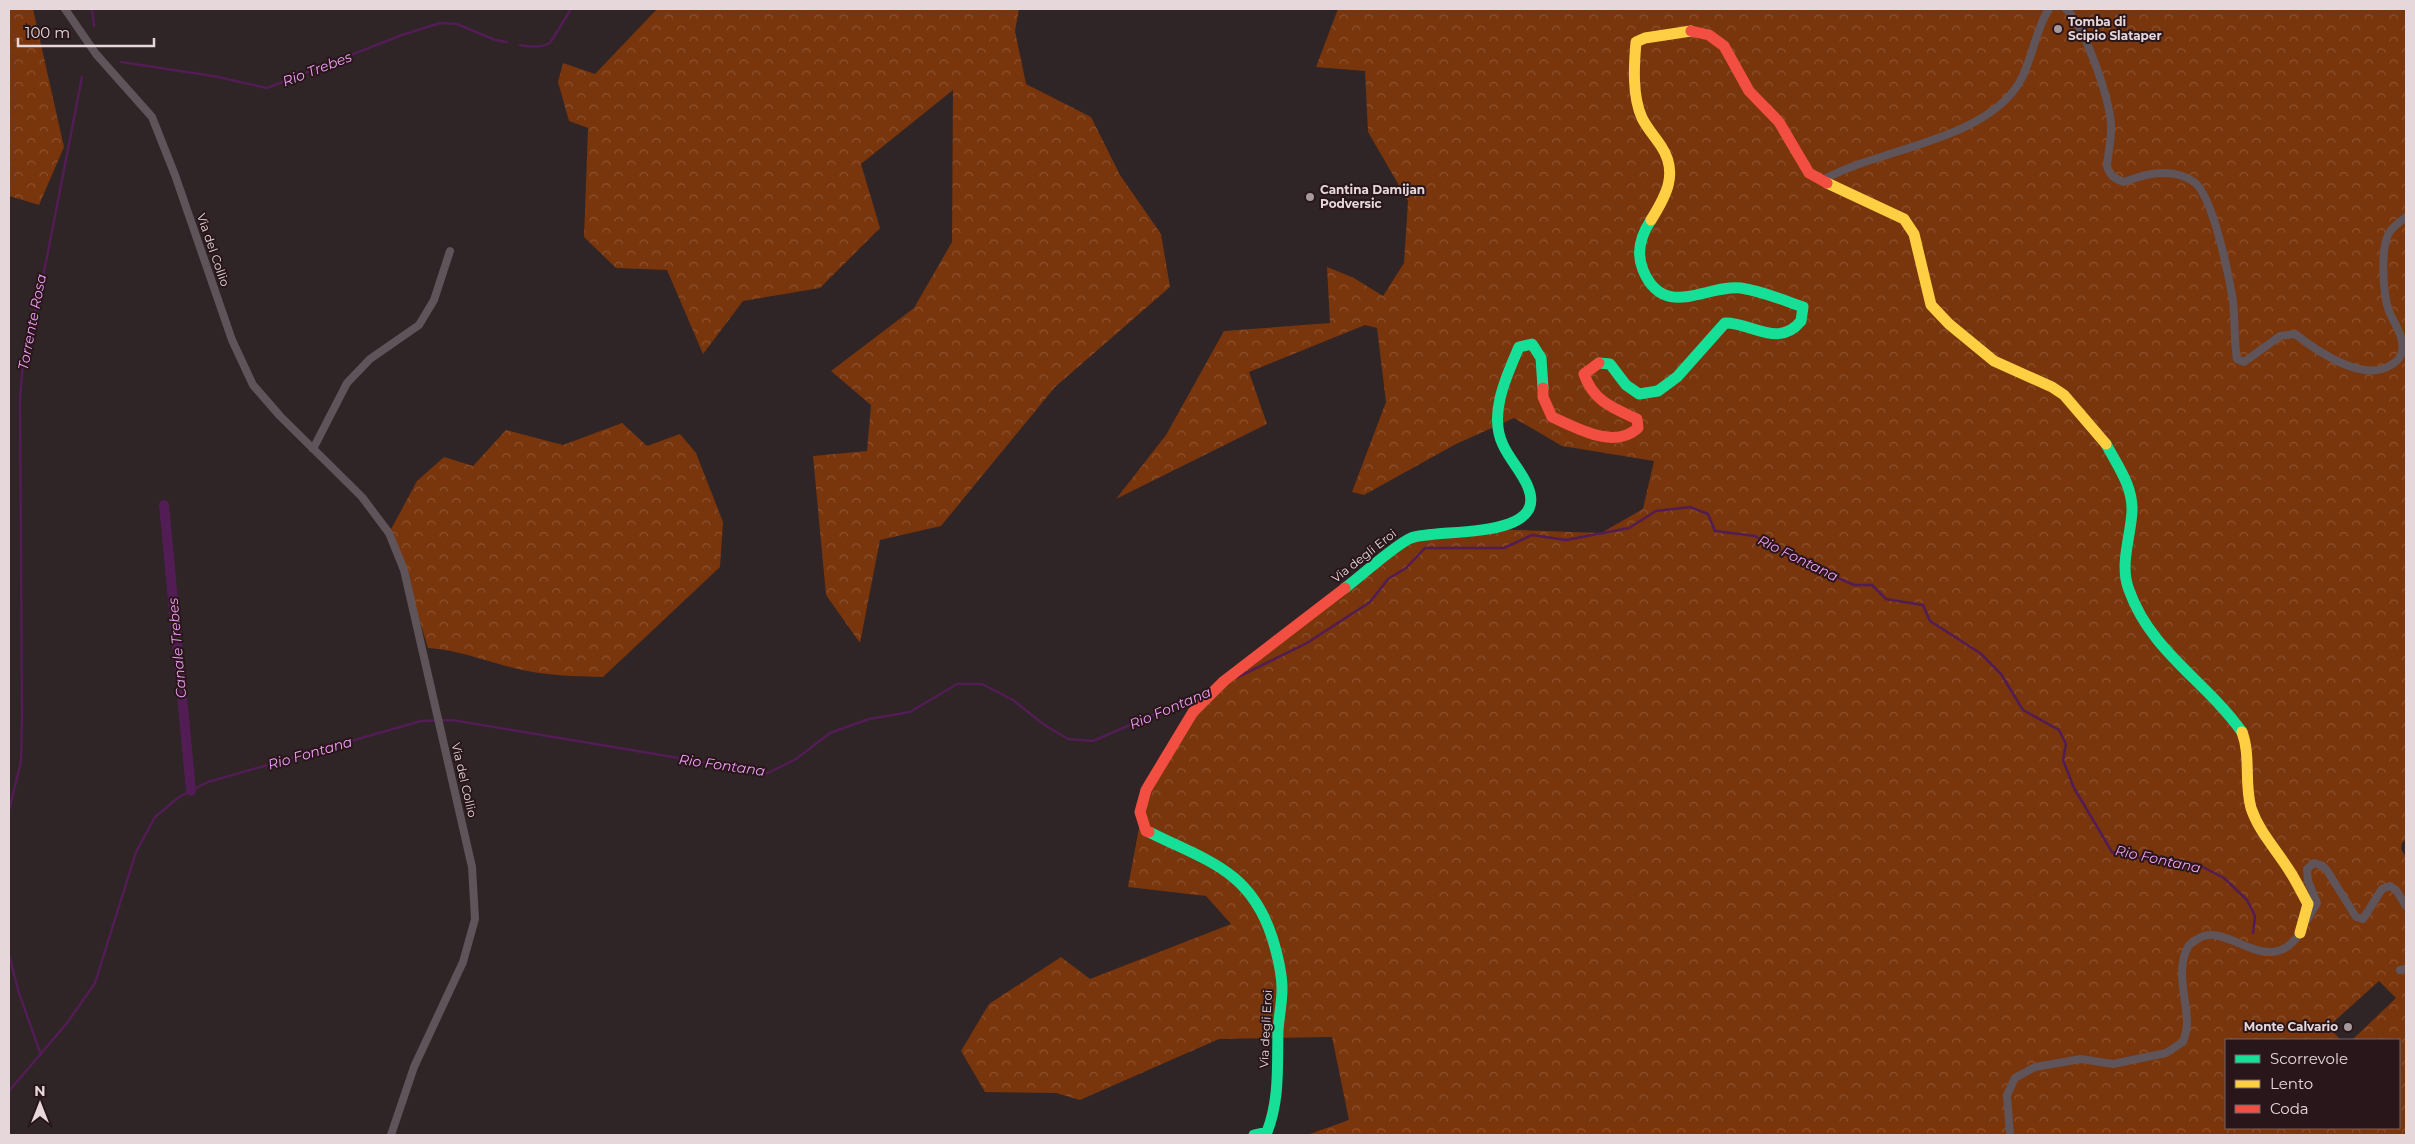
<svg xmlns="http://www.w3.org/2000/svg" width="2415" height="1144" viewBox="0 0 2415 1144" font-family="Montserrat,sans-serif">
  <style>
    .forest { fill: url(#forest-crowns); fill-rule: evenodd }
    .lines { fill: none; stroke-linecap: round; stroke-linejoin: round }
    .stream { stroke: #521d54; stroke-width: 2.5 }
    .canal { stroke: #521d54; stroke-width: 10 }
    .street { stroke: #5f5459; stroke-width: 8 }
    .fast { stroke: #16e098; stroke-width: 11 }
    .slow { stroke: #ffcf43; stroke-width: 11 }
    .jam { stroke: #f24e42; stroke-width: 11 }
    .poi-dot { fill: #a6999b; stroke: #29161a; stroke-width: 2 }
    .labels { text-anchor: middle; stroke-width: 4; stroke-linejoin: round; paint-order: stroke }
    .poi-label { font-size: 12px; font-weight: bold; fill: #e6d8da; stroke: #29161a; text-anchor: start }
    .street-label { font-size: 12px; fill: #e6d8da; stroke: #29161a }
    .water-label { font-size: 14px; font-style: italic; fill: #f29ff6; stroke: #29161a }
  </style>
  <defs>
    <pattern id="forest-crowns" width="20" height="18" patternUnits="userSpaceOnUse" patternTransform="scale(1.25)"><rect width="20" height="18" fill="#79350c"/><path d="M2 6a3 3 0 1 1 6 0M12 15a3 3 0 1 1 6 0" fill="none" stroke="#8c522f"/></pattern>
  </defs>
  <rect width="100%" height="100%" fill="#2f2426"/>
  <!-- forest -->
  <path class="forest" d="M 9,9 L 33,9 L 64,147 L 39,205 L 9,196 Z
    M 657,9 L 1019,9 L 1015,31 L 1026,84 L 1091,117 L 1120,175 L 1161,234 L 1170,287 L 1055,387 L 941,526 L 880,540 L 860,643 L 826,595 L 813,456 L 867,451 L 871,405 L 831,371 L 914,308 L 952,242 L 953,90 L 861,164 L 880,228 L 820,288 L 743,301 L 703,354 L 667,270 L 616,268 L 584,237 L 588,128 L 569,121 L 558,82 L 563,63 L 595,74 Z
    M 1338,9 L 2406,9 L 2406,839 L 2402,843 L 2401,849 L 2406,857 L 2406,1135 L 1307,1135 L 1349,1120 L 1332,1037 L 1219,1039 L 1080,1100 L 1056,1093 L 985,1092 L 961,1051 L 989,1004 L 1061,957 L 1090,979 L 1231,924 L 1206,896 L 1128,887 L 1146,790 L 1193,712 L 1409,539 L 1493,529 L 1601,533 L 1643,509 L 1654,461 L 1562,446 L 1514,418 L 1456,444 L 1364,495 L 1352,492 L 1386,402 L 1377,328 L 1365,325 L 1249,372 L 1267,424 L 1116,499 L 1166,435 L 1224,331 L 1330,323 L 1327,267 L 1354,278 L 1383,296 L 1404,263 L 1408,201 L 1368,132 L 1365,71 L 1316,67 ZM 2379,981 L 2396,998 L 2352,1040 L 2399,1040 L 2399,1128 L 2226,1128 L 2226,1040 L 2341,1040 L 2328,1027 Z
    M 622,423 L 647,446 L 680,434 L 696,453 L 723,522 L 720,567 L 603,677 C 574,676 546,676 518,669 C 487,662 460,650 428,648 L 404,570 L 389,533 L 417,481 L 444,457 L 473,466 L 506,430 L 563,445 Z"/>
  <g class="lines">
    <!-- stream -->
    <path class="stream" d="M 92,9 L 94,26
      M 520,45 C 530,47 541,48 550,43 L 571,9
      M 121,62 L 213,76 L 267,88 L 402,35 L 440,23 L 457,24 L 495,40 L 507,42
      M 1238,677 L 1307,643 L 1370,602 L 1388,579 L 1406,568 L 1425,548 L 1504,548 L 1532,535 L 1566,540 L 1629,528 L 1656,511 L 1690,507 L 1708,514 L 1715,531 L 1755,536 L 1787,555 L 1854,585 L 1872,585 L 1886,599 L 1923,605 L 1930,621 L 1980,653 L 2001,674 L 2023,710 L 2059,730 L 2066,744 L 2063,760 L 2074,788 L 2112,852 L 2150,860 L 2197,864 L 2224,878 L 2247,900 L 2255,916 L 2253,933
      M 9,811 L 21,761 L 22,718 L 20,397 L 23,364 L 46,262 L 82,77
      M 9,954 L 18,990 L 41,1055
      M 9,1091 L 67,1023 L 95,983 L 136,852 L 155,817 L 179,797 L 208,782 L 421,721 L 452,720 L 768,773 L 796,759 L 830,733 L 869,719 L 910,712 L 957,684 L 982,684 L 1013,700 L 1043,724 L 1068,739 L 1093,741 L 1206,692"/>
    <!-- canal -->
    <path class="canal" d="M 164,505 L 191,791"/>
    <!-- street -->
    <path class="street" d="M 65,9 L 96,54 L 152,117 L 175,175 L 232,340 L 253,385 L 280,416 L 362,497 L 389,533 L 404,570 L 472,867 L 475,919 L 463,962 L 414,1067 L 391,1135
      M 2066,9 C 2085,27 2109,97 2111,124 C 2112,137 2108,153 2107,166 C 2110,176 2115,179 2124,182 C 2146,173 2173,167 2194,182 C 2213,196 2229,276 2233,301 C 2235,321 2234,340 2237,359 L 2244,362 L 2280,336 L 2295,334 C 2317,351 2363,383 2391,365 C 2397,362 2401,358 2402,351 C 2405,337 2394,324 2389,311 C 2383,295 2380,248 2389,233 C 2393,226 2400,222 2406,217
      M 1823,180 C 1877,149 1984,141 2019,83 C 2033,60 2034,32 2049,9
      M 313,449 L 347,383 L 370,359 L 419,325 L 434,300 L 450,251
      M 2307,920 L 2317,903 L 2308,881 L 2307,869 L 2314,863 L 2323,866 L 2328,872 L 2356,917 L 2363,919 L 2382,889 L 2390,886 L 2396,890 L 2406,906
      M 2400,970 L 2406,969
      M 2010,1135 L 2007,1095 L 2015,1078 L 2035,1067 L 2081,1059 L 2113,1064 L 2166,1053 L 2183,1042 C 2185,1036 2187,1029 2187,1023 C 2187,999 2175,970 2188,947 C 2189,944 2194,942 2196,940 C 2227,917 2269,985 2302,930"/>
    <!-- fast -->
    <path class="fast" d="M 1599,363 L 1610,364 L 1626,385 L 1639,394 L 1658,391 L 1677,377 L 1725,323 C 1751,322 1778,349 1801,321 L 1803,307 C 1783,300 1762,291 1741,288 C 1707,284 1664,321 1643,270 C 1636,253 1641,235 1651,220
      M 2106,444 C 2117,465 2133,486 2132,511 C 2131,536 2119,565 2129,590 C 2151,652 2206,681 2242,732
      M 1345,588 C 1360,577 1396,544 1411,538 C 1438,528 1550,541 1528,487 C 1522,472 1510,460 1503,445 C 1488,414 1507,375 1519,347 L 1532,344 L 1541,358 L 1543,388
      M 1149,832 C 1207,861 1250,870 1272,937 C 1277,953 1282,971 1282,989 C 1282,1003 1279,1016 1278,1030 C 1277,1065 1280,1099 1267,1132 L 1254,1135"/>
    <!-- slow -->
    <path class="slow" d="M 1827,183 L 1904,219 L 1914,234 L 1931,305 L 1949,324 L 1994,361 L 2052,387 L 2064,395 L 2106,444
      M 1651,220 C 1666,196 1679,173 1661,146 C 1655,137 1647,128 1642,118 C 1632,96 1634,65 1636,42 L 1645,38 L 1691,31
      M 2242,732 C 2251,756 2244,783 2251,808 C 2259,832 2276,849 2289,870 C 2296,881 2302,893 2308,904 L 2300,933"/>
    <!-- jam -->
    <path class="jam" d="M 1691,31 L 1709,35 L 1724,46 L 1749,91 L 1779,122 L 1809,173 L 1827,183
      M 1543,388 L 1543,397 L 1552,417 C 1577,428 1614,450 1638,428 L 1637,419 C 1613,408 1593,401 1584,374 L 1599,363
      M 1149,832 L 1146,831 L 1140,812 L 1146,790 L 1193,712 L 1224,681 L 1345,588"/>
  </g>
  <!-- markers -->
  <g class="poi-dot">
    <circle cx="2058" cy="29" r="5"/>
    <circle cx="1310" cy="197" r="5"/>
    <circle cx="2348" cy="1027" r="5"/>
  </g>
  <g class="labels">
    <!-- poi labels -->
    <g class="poi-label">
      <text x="2068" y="26">Tomba di<tspan x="2068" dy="14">Scipio Slataper</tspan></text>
      <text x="1320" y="194">Cantina Damijan<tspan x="1320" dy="14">Podversic</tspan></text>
      <text x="2338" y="1031" text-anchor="end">Monte Calvario</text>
    </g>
    <!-- street labels -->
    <g class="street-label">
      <text transform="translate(213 250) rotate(71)" y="4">Via del Collio</text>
      <text transform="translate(1364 556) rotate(-38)" y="4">Via degli Eroi</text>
      <text transform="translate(464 780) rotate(77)" y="4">Via del Collio</text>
      <text transform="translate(1266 1029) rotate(-87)" y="4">Via degli Eroi</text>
    </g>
    <!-- water labels -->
    <g class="water-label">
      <text transform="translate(317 69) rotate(-21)" y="5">Rio Trebes</text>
      <text transform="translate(32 322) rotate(-79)" y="5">Torrente Rosa</text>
      <text transform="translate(1798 558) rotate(26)" y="5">Rio Fontana</text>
      <text transform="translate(177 648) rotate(-95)" y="5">Canale Trebes</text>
      <text transform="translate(1170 708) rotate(-23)" y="5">Rio Fontana</text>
      <text transform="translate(310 753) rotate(-16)" y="5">Rio Fontana</text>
      <text transform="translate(722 765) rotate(8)" y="5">Rio Fontana</text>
      <text transform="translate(2158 859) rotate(12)" y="5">Rio Fontana</text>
    </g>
  </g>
  <!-- border -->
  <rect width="2415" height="1144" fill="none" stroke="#e6d8da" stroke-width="20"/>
  <!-- legend -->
  <rect x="2225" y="1039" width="175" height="90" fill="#29161a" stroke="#756467"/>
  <rect x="2235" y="1055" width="25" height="8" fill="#16e098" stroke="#756467"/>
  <text x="2270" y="1064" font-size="15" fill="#e6d8da">Scorrevole</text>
  <rect x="2235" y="1080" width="25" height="8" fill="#ffcf43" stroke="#756467"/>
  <text x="2270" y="1089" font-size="15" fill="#e6d8da">Lento</text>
  <rect x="2235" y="1105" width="25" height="8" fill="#f24e42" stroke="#756467"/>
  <text x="2270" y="1114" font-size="15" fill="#e6d8da">Coda</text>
  <!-- north arrow -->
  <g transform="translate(40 1104)" stroke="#29161a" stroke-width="4" paint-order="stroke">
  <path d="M0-4L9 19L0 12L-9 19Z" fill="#e6d8da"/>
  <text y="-8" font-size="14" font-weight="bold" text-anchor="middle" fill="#e6d8da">N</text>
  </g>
  <!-- scale -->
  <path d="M18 38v8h136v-8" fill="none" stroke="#e6d8da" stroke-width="2.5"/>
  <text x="25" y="38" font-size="15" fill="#e6d8da" stroke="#29161a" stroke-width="4" paint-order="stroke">100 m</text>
</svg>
